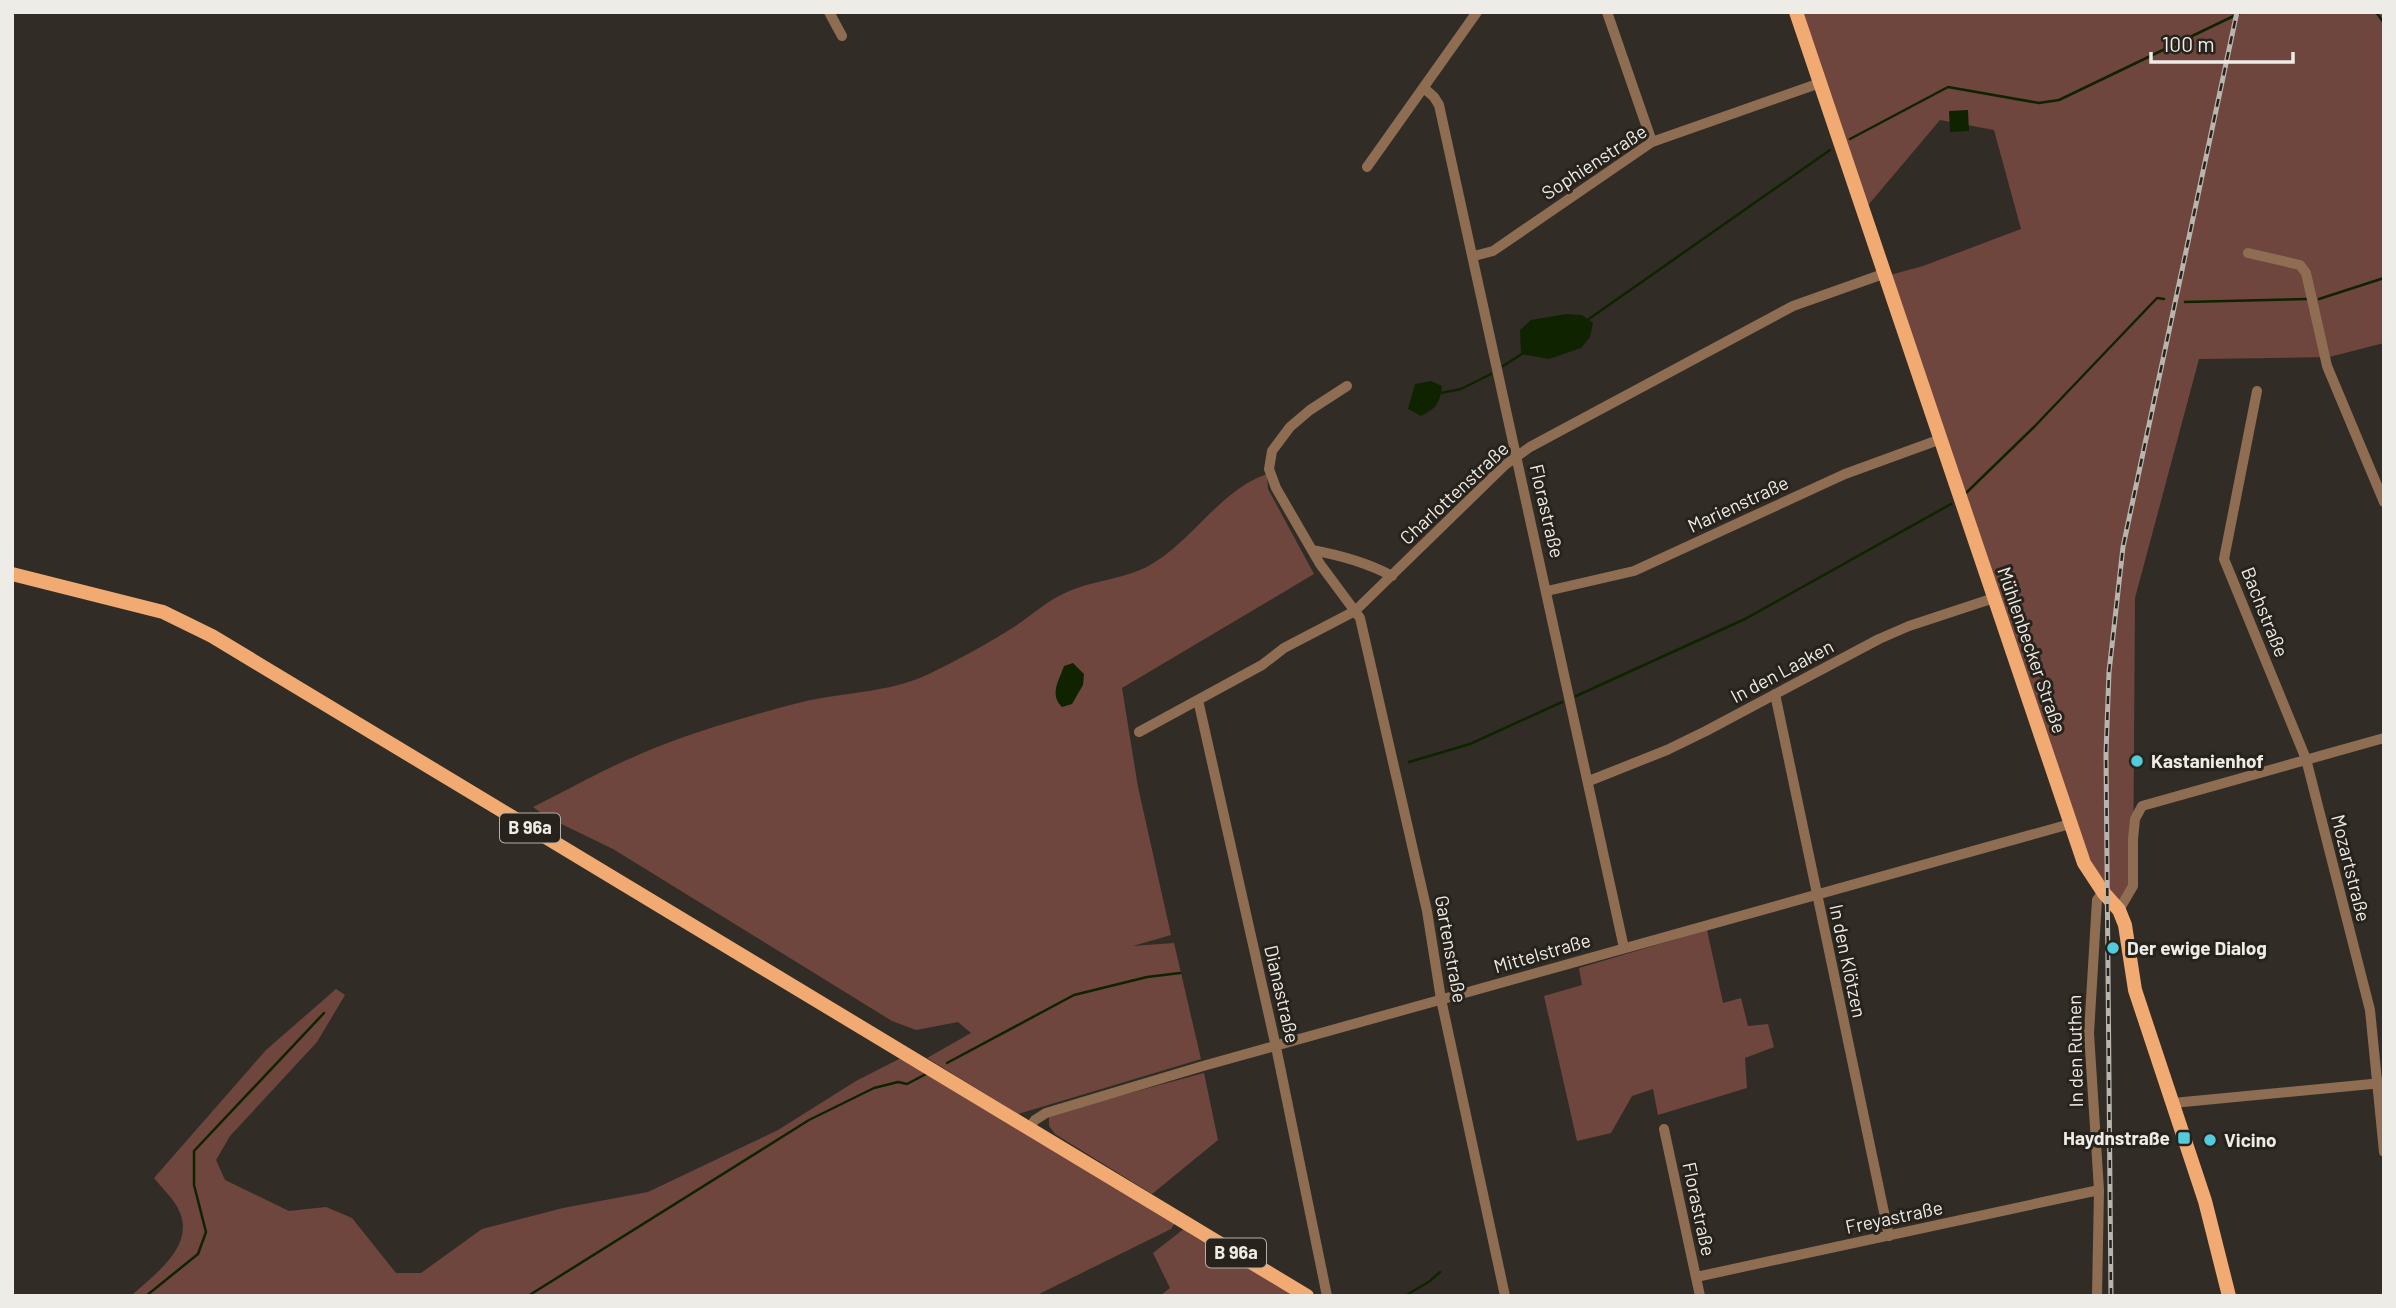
<svg xmlns="http://www.w3.org/2000/svg" width="2396" height="1308" viewBox="0 0 2396 1308" font-family="Barlow,sans-serif">
  <style>
    .green { fill: #6f463d }
    .water { fill: #0f2300 }
    .lines { fill: none; stroke-linecap: round; stroke-linejoin: round }
    .stream { stroke: #0f2300; stroke-width: 2.5 }
    .minor { stroke: #8f6d52; stroke-width: 10 }
    .major { stroke: #f1aa72; stroke-width: 14 }
    .rail-casing { stroke: #b8b5af; stroke-width: 5 }
    .rail { stroke: #27231c; stroke-width: 2.5; stroke-dasharray: 8; stroke-linecap: butt }
    .poi-dot { fill: #53cbda; stroke: #27231c; stroke-width: 2.5 }
    .labels { text-anchor: middle; stroke-width: 6; stroke-linejoin: round; paint-order: stroke }
    .shield { fill: #27231c; stroke: #b2b0aa; stroke-width: 2 }
    .shield-label { font-size: 18px; font-weight: bold; fill: #eeece7 }
    .street-label { font-size: 19px; fill: #eeece7; stroke: #27231c }
    .poi-label { font-size: 19px; font-weight: bold; fill: #eeece7; stroke: #27231c; text-anchor: start }
  </style>
  <rect width="100%" height="100%" fill="#312d26"/>
  <!-- green -->
  <path class="green" d="M 1796,12 L 2384,12 L 2384,343 L 2329,357 L 2199,359 L 2135,598 L 2133,886 L 2122,906 L 2105,907 L 2103,884 L 2086,851 L 1890,275 L 1923,266 L 2021,229 L 1994,130 L 1940,120 L 1864,210 Z
    M 1267,474 L 1268,489 L 1314,574 L 1122,688 L 1138,787 L 1171,935 L 1133,946 L 1174,943 L 1201,1059 L 1018,1114 L 927,1058 L 971,1033 L 958,1022 L 916,1030 L 892,1021 L 613,849 L 547,817 L 533,807 C 568,790 602,770 638,755 C 688,733 742,718 794,704 C 838,692 887,694 929,674 C 958,660 989,643 1017,625 C 1033,614 1047,601 1065,593 C 1094,579 1128,580 1155,562 C 1195,537 1221,490 1267,474 Z
    M 1707,930 L 1723,1003 L 1741,998 L 1748,1026 L 1768,1024 L 1774,1047 L 1745,1058 L 1747,1088 L 1658,1115 L 1653,1089 L 1632,1096 L 1611,1133 L 1577,1141 L 1544,996 L 1582,985 L 1579,968 Z
    M 336,989 L 345,995 L 317,1042 L 230,1136 L 216,1160 L 225,1180 L 289,1211 L 326,1207 L 352,1218 L 396,1273 L 421,1273 L 482,1229 L 563,1208 L 648,1192 L 778,1130 L 856,1081 L 901,1058 L 1175,1223 L 1171,1229 L 1035,1296 L 131,1296 C 156,1273 200,1243 176,1205 C 170,1195 161,1187 154,1178 L 266,1050 Z
    M 1204,1073 L 1218,1140 L 1152,1194 L 1055,1134 L 1049,1126 L 1049,1115 Z
    M 1185,1228 L 1301,1296 L 1160,1296 L 1170,1288 L 1153,1253 Z"/>
  <!-- water -->
  <path class="water" d="M 1968,110 L 1969,131 L 1950,132 L 1949,111 Z
    M 1566,314 L 1582,315 L 1593,323 L 1590,337 L 1581,348 L 1549,359 L 1521,354 L 1520,330 L 1531,320 Z
    M 1431,381 L 1442,386 C 1440,403 1436,409 1421,416 L 1408,409 L 1415,384 Z
    M 1073,663 L 1084,674 L 1083,685 L 1072,704 L 1062,707 C 1049,694 1059,681 1064,666 Z"/>
  <g class="lines">
    <!-- stream -->
    <path class="stream" d="M 2376,12 L 2384,23
      M 1850,139 L 1948,87 L 2039,103 L 2059,100 L 2242,12
      M 2319,299 L 2384,278
      M 2185,302 L 2308,299
      M 1586,321 L 1830,150
      M 1503,366 L 1525,352
      M 1441,393 L 1461,389 L 1491,374
      M 1966,493 L 2034,427 L 2157,298 L 2164,299
      M 1576,696 L 1745,619 L 1951,504
      M 1409,762 L 1470,744 L 1562,702
      M 947,1063 L 1074,995 L 1147,977 L 1180,973
      M 146,1296 L 198,1254 L 206,1232 L 194,1185 L 194,1151 L 324,1013
      M 528,1296 L 809,1120 L 874,1088 L 898,1082 L 907,1084 L 926,1074
      M 1405,1296 L 1430,1281 L 1440,1272"/>
    <!-- minor -->
    <path class="minor" d="M 829,12 L 842,36
      M 1607,12 L 1652,142
      M 1424,88 L 1434,97 L 1439,105 L 1624,948
      M 1367,167 L 1477,12
      M 2248,253 L 2300,265 L 2306,273 L 2327,366 L 2384,502
      M 1474,256 L 1493,251 L 1652,142 L 1820,83
      M 1347,386 L 1310,410 L 1290,427 L 1272,451 L 1269,469 L 1276,488 L 1320,564 L 1360,618 L 1427,911 L 1441,999 L 1505,1296
      M 2257,391 L 2224,559 L 2306,759 L 2370,1010 L 2384,1152
      M 1312,550 C 1339,555 1368,563 1392,576
      M 1547,591 L 1634,571 L 1845,474 L 1941,439
      M 1775,694 L 1889,1236
      M 1198,700 L 1276,1047 L 1327,1296
      M 1139,732 L 1262,665 L 1284,648 L 1355,611 L 1505,465 L 1530,447 L 1793,306 L 1886,273
      M 1589,781 L 1667,750 L 1706,731 L 1879,639 L 1909,626 L 1994,598
      M 2119,910 L 2133,886 L 2133,839 L 2135,819 L 2142,806 L 2384,738
      M 2173,1103 L 2382,1083
      M 1028,1129 L 1035,1120 L 1046,1113 L 1203,1066 L 2070,824
      M 1664,1129 L 1700,1296
      M 1696,1277 L 2099,1190
      M 2097,1296 L 2099,1190 L 2089,1033 L 2097,900 L 2103,892"/>
    <!-- major -->
    <path class="major" d="M 1796,12 L 2084,863 L 2103,892 L 2119,910 L 2125,925 L 2135,990 L 2205,1201 L 2229,1296
      M 12,574 L 163,612 L 212,636 L 1307,1296"/>
    <defs>
      <path id="rail" d="M 2111,1296 L 2106,753 L 2109,672 L 2123,547 L 2237,12"/>
    </defs>
    <!-- rail casing -->
    <use href="#rail" class="rail-casing"/>
    <!-- rail -->
    <use href="#rail" class="rail"/>
  </g>
  <!-- markers -->
  <g class="poi-dot">
    <circle cx="2137" cy="761" r="7"/>
    <circle cx="2113" cy="948" r="7"/>
    <rect x="2177" y="1131" width="14" height="14" rx="3.5"/>
    <circle cx="2210" cy="1140" r="7"/>
  </g>
  <g class="labels">
    <!-- shield labels -->
    <g class="shield">
      <rect x="500" y="813.5" width="60" height="29" rx="5"/>
      <rect x="1206" y="1238.5" width="60" height="29" rx="5"/>
    </g>
    <g class="shield-label">
      <text x="530" y="834">B 96a</text>
      <text x="1236" y="1259">B 96a</text>
    </g>
    <!-- street labels -->
    <g class="street-label">
      <text transform="translate(1594 162) rotate(-33)" y="7">Sophienstraße</text>
      <text transform="translate(1454 493) rotate(-43)" y="7">Charlottenstraße</text>
      <text transform="translate(1738 504) rotate(-25)" y="7">Marienstraße</text>
      <text transform="translate(1547 511) rotate(77)" y="7">Florastraße</text>
      <text transform="translate(2265 612) rotate(68)" y="7">Bachstraße</text>
      <text transform="translate(2032 650) rotate(71)" y="7">Mühlenbecker Straße</text>
      <text transform="translate(1782 671) rotate(-28)" y="7">In den Laaken</text>
      <text transform="translate(2351 868) rotate(76)" y="7">Mozartstraße</text>
      <text transform="translate(1451 949) rotate(80)" y="7">Gartenstraße</text>
      <text transform="translate(1542 953) rotate(-16)" y="7">Mittelstraße</text>
      <text transform="translate(1848 961) rotate(78)" y="7">In den Klötzen</text>
      <text transform="translate(1282 994) rotate(77)" y="7">Dianastraße</text>
      <text transform="translate(2075 1051) rotate(-91)" y="7">In den Ruthen</text>
      <text transform="translate(1699 1209) rotate(78)" y="7">Florastraße</text>
      <text transform="translate(1894 1217) rotate(-12)" y="7">Freyastraße</text>
    </g>
    <!-- poi labels -->
    <g class="poi-label">
      <text x="2151" y="768">Kastanienhof</text>
      <text x="2127" y="955">Der ewige Dialog</text>
      <text x="2170" y="1145" text-anchor="end">Haydnstraße</text>
      <text x="2224" y="1147">Vicino</text>
    </g>
  </g>
  <!-- border -->
  <rect width="2396" height="1308" fill="none" stroke="#eeece7" stroke-width="28"/>
  <!-- scale -->
  <path d="M2151 52v10h142v-10" fill="none" stroke="#eeece7" stroke-width="3.5"/>
  <text x="2162" y="52" font-size="21" fill="#eeece7" stroke="#27231c" stroke-width="5" paint-order="stroke">100 m</text>
</svg>
